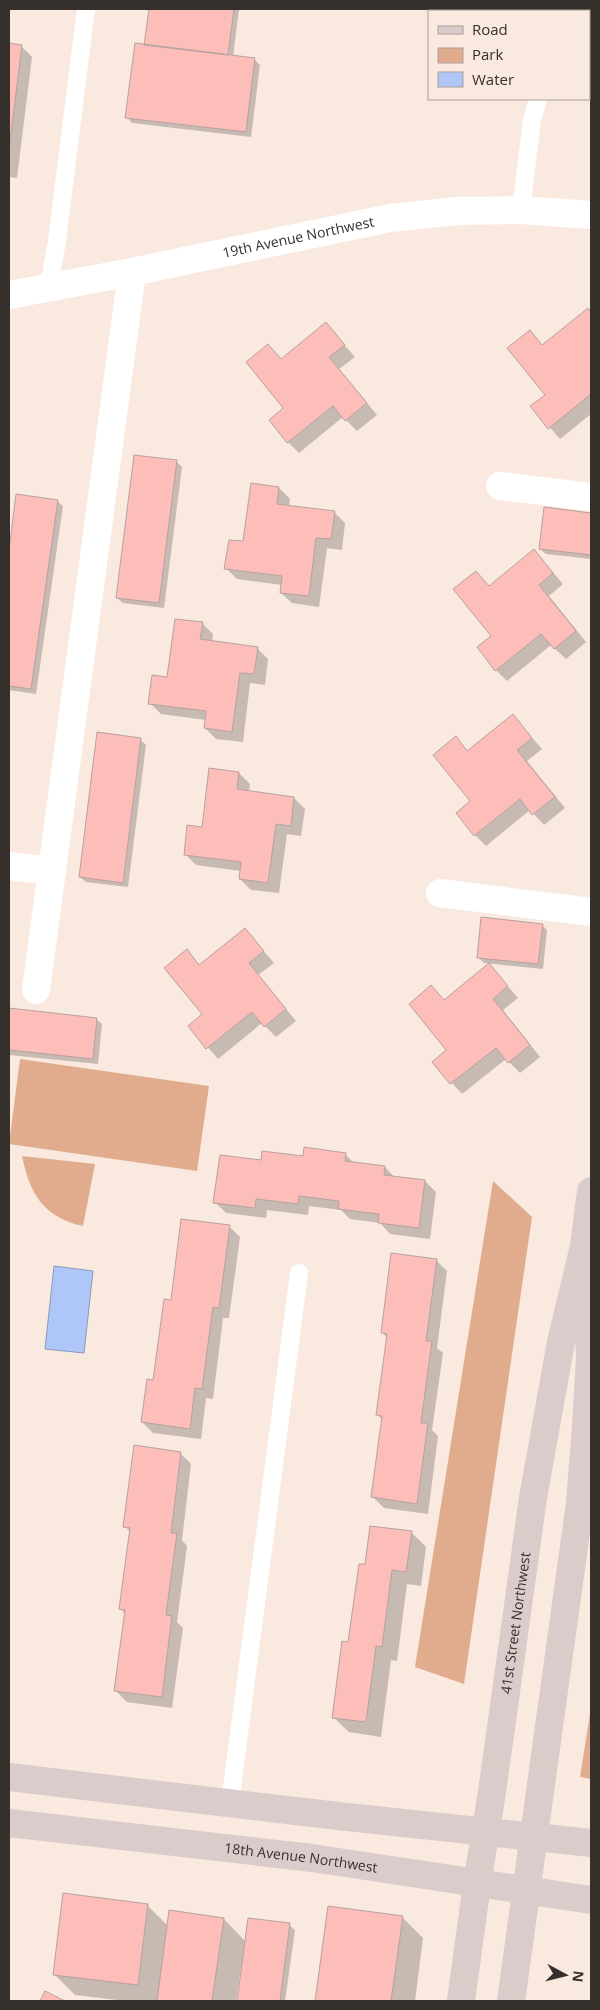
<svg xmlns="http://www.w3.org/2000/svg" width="600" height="2010" viewBox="0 0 600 2010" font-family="'Open Sans',sans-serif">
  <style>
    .green { fill: #e0ac8d }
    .water { fill: #aec7f8; stroke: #8a9abb }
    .shadow { fill: #0003 }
    .building { fill: #fdbdb9; stroke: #b5a2a1 }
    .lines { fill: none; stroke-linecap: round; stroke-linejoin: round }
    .service { stroke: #fff; stroke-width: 18 }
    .minor { stroke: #fff; stroke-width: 28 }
    .secondary { stroke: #daccca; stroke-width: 28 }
    .labels { text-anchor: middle; stroke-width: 5; stroke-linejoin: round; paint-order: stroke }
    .street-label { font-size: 14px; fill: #36302d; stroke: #f9e9df }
  </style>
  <rect width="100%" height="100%" fill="#f9e9df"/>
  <!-- green -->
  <path class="green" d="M 20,1059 L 209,1086 L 197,1171 L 9,1144 Z
    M 22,1156 L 95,1164 L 83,1226 C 43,1217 30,1194 22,1156 Z
    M 493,1181 L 532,1217 L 464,1684 L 415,1667 Z
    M 591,1707 L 591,1779 L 580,1777 Z"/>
  <!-- water -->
  <path class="water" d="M 54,1266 L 93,1271 L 84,1353 L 45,1349 Z"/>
  <!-- shadow -->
  <path class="shadow" d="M 150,9 L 239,9 L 233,57 L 255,60 L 260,65 L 251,137 L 132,123 L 127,117 L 145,46 Z
    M 9,44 L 21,46 L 32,57 L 17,178 L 9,177 Z
    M 588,310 L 591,313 L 591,414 L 560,439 L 532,407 L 546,395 L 540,343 L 543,346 Z
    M 326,324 L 355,357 L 339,369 L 377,415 L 357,431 L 343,417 L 299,453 L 288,442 L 285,408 L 268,346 L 282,360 Z
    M 176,461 L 182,467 L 164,608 L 123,603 L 117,598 Z
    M 279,488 L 290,499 L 289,506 L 334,512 L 345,523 L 342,550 L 327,548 L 319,607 L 292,603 L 281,593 L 282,585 L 237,579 L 226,568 Z
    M 18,495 L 57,501 L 63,506 L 36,694 L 9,690 L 9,559 Z
    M 545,509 L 591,514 L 591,559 L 546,554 L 540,549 Z
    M 534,550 L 563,584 L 549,596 L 586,642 L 566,659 L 551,645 L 507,681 L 496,670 L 493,636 L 476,572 L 490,587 Z
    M 202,623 L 213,634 L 212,642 L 257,648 L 268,659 L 265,685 L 250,683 L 243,742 L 216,739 L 205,728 L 206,720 L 161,714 L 150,703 Z
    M 513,716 L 542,749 L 527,761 L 565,808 L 544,825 L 530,810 L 486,846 L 475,835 L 472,801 L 455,738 L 469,752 Z
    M 140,739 L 146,745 L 128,887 L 86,882 L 80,877 Z
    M 239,773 L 250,784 L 249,792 L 294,798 L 305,809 L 301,836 L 287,834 L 279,893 L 251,890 L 240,879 L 241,871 L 196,865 L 185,854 Z
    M 542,925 L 547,930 L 543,969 L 484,963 L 478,957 Z
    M 245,929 L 274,963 L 258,975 L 296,1021 L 276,1037 L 262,1023 L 218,1059 L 190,1026 L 204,1015 L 187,951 L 200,965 Z
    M 489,965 L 518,998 L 503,1010 L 540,1057 L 520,1073 L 506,1059 L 462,1094 L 433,1062 L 448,1050 L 445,1001 Z
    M 9,1010 L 96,1019 L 102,1024 L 98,1064 L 9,1055 Z
    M 345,1154 L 355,1164 L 385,1167 L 395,1178 L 425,1181 L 436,1192 L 430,1239 L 390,1234 L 380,1223 L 350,1219 L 341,1210 L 309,1206 L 308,1215 L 267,1210 L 266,1218 L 226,1213 L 215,1202 L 262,1161 Z
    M 229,1226 L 240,1237 L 229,1318 L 223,1318 L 213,1399 L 206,1398 L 201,1439 L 153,1433 L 142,1422 L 154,1382 L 172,1301 Z
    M 436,1260 L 447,1271 L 437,1348 L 443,1353 L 432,1430 L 438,1436 L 428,1514 L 384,1508 L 373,1497 L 383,1421 L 378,1415 L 387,1338 L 382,1332 Z
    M 180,1453 L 191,1464 L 182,1540 L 187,1546 L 177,1622 L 183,1628 L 172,1708 L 127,1702 L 116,1691 L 126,1615 L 120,1608 L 130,1532 L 125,1526 Z
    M 411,1532 L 426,1547 L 421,1586 L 407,1584 L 397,1661 L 391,1660 L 381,1737 L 349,1732 L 333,1717 L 366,1566 Z
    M 147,1905 L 168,1926 L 224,1919 L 246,1942 L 289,1925 L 295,1930 L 285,2001 L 239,2001 L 243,1968 L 241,1967 L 236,2001 L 125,2001 L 75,1995 L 54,1974 Z
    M 329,1908 L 402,1917 L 423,1938 L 415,2001 L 316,2001 Z"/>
  <!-- building -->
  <path class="building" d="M 149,9 L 234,9 L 228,55 L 144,45 Z
    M 9,43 L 22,45 L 9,149 Z
    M 135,43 L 255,58 L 246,132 L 125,118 Z
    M 588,308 L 591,313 L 591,394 L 548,429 L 530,406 L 545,395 L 507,348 L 530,330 L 542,345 Z
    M 326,322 L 345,345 L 329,357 L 367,403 L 345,421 L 333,406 L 287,443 L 269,420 L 283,408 L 246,362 L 268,344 L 281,359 Z
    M 134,455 L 177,460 L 159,603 L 116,598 Z
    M 251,483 L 279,487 L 277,504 L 335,511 L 331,539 L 316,538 L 309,596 L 280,593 L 282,576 L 224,569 L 229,540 L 243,541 Z
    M 16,494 L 58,500 L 31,689 L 9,686 L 9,550 Z
    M 544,507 L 591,513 L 591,555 L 539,549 Z
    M 534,549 L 553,573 L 539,585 L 576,631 L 554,649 L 541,634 L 495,671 L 477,647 L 491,636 L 453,589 L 476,571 L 489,586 Z
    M 175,619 L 203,622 L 200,639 L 258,647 L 254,674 L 240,673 L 232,732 L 204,728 L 206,711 L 148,704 L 152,675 L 167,677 Z
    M 513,714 L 532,738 L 517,750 L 555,797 L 532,815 L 520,799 L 474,836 L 456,813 L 470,801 L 433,755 L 456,736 L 467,751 Z
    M 97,732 L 141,738 L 123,883 L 79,877 Z
    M 209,768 L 239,772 L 237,789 L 294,797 L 291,826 L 276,824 L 268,883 L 239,879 L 241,862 L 184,855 L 187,825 L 202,827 Z
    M 481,917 L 543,924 L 538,964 L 477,958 Z
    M 245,928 L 264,951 L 249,963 L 286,1009 L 264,1027 L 252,1012 L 206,1049 L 188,1026 L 202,1014 L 164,968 L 187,949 L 199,965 Z
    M 489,963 L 508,986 L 493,999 L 530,1045 L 508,1063 L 496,1048 L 450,1084 L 432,1062 L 446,1050 L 409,1004 L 431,985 L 444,1000 Z
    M 9,1008 L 97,1018 L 93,1059 L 9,1050 Z
    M 304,1147 L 346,1153 L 345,1161 L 385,1166 L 384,1175 L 425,1180 L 419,1228 L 378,1223 L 379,1214 L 338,1209 L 339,1201 L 299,1196 L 298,1204 L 256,1199 L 255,1208 L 213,1203 L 220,1155 L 261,1160 L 262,1151 L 303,1156 Z
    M 181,1219 L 230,1225 L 219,1308 L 213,1307 L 202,1389 L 195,1388 L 190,1429 L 141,1422 L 147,1379 L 153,1380 L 164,1299 L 171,1300 Z
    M 391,1253 L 437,1259 L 426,1341 L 432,1341 L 421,1423 L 428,1423 L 417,1504 L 371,1497 L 382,1416 L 376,1415 L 387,1334 L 381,1333 Z
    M 134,1445 L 181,1452 L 171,1533 L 177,1533 L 166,1615 L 172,1616 L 162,1697 L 114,1691 L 125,1610 L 119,1609 L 130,1528 L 123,1527 Z
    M 370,1526 L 412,1531 L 406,1572 L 392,1570 L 382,1647 L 376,1646 L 366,1722 L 332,1718 L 342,1641 L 348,1642 L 359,1564 L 365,1564 Z
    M 63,1893 L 148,1904 L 138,1985 L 53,1975 Z
    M 328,1906 L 403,1916 L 391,2001 L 315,2001 Z
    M 169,1910 L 224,1918 L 212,2001 L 157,2001 Z
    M 248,1918 L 290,1923 L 280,2001 L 237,2001 Z
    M 45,1991 L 65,2001 L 40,2001 Z"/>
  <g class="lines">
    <!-- service -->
    <path class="service" d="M 589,32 L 591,29
      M 521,210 L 532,120 L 538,99
      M 49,287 L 57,241 L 86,9
      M 230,1803 L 299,1273"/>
    <!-- minor -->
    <g class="minor">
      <path id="s1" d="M 9,295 L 132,272 L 390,218 L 457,211 L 521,210 L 591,215"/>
      <path d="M 500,486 L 591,497"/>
      <path d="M 9,866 L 52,871"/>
      <path d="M 440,893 L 591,912"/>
      <path d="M 36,990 L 132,272"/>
    </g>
    <!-- secondary -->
    <g class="secondary">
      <path d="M 9,1777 L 338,1816 L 591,1843"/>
      <path id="s2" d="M 9,1823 L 312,1858 L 591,1900"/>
      <path id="s3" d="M 461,2001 L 477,1884 L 492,1792 L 533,1498 L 561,1342 L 584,1246 L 591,1191"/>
      <path d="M 511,2001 L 580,1503 L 586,1425 L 590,1357 L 586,1275"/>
    </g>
  </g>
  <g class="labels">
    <!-- street labels -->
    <g class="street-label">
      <text dy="5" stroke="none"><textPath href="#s1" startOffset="295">19th Avenue Northwest</textPath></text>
      <text dy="5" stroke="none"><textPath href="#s3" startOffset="382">41st Street Northwest</textPath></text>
      <text dy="5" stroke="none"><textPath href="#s2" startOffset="294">18th Avenue Northwest</textPath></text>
    </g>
  </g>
  <!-- border -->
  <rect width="600" height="2010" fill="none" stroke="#36302d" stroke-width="20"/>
  <!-- legend -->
  <rect x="428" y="10" width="162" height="90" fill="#f9e9df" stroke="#ab9f98"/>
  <rect x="438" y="26" width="25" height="8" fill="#daccca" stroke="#ab9f98"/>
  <text x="472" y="35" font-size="15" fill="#36302d">Road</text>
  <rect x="438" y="48" width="25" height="15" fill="#e0ac8d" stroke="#ab9f98"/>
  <text x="472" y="60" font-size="15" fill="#36302d">Park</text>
  <rect x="438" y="72" width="25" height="15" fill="#aec7f8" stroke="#ab9f98"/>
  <text x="472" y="85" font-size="15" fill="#36302d">Water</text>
  <!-- north arrow -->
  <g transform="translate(565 1975) rotate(97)" stroke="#f9e9df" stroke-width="4" paint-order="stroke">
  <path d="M0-4L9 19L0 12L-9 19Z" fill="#36302d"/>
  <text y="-8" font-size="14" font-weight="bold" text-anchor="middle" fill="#36302d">N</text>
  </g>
</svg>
